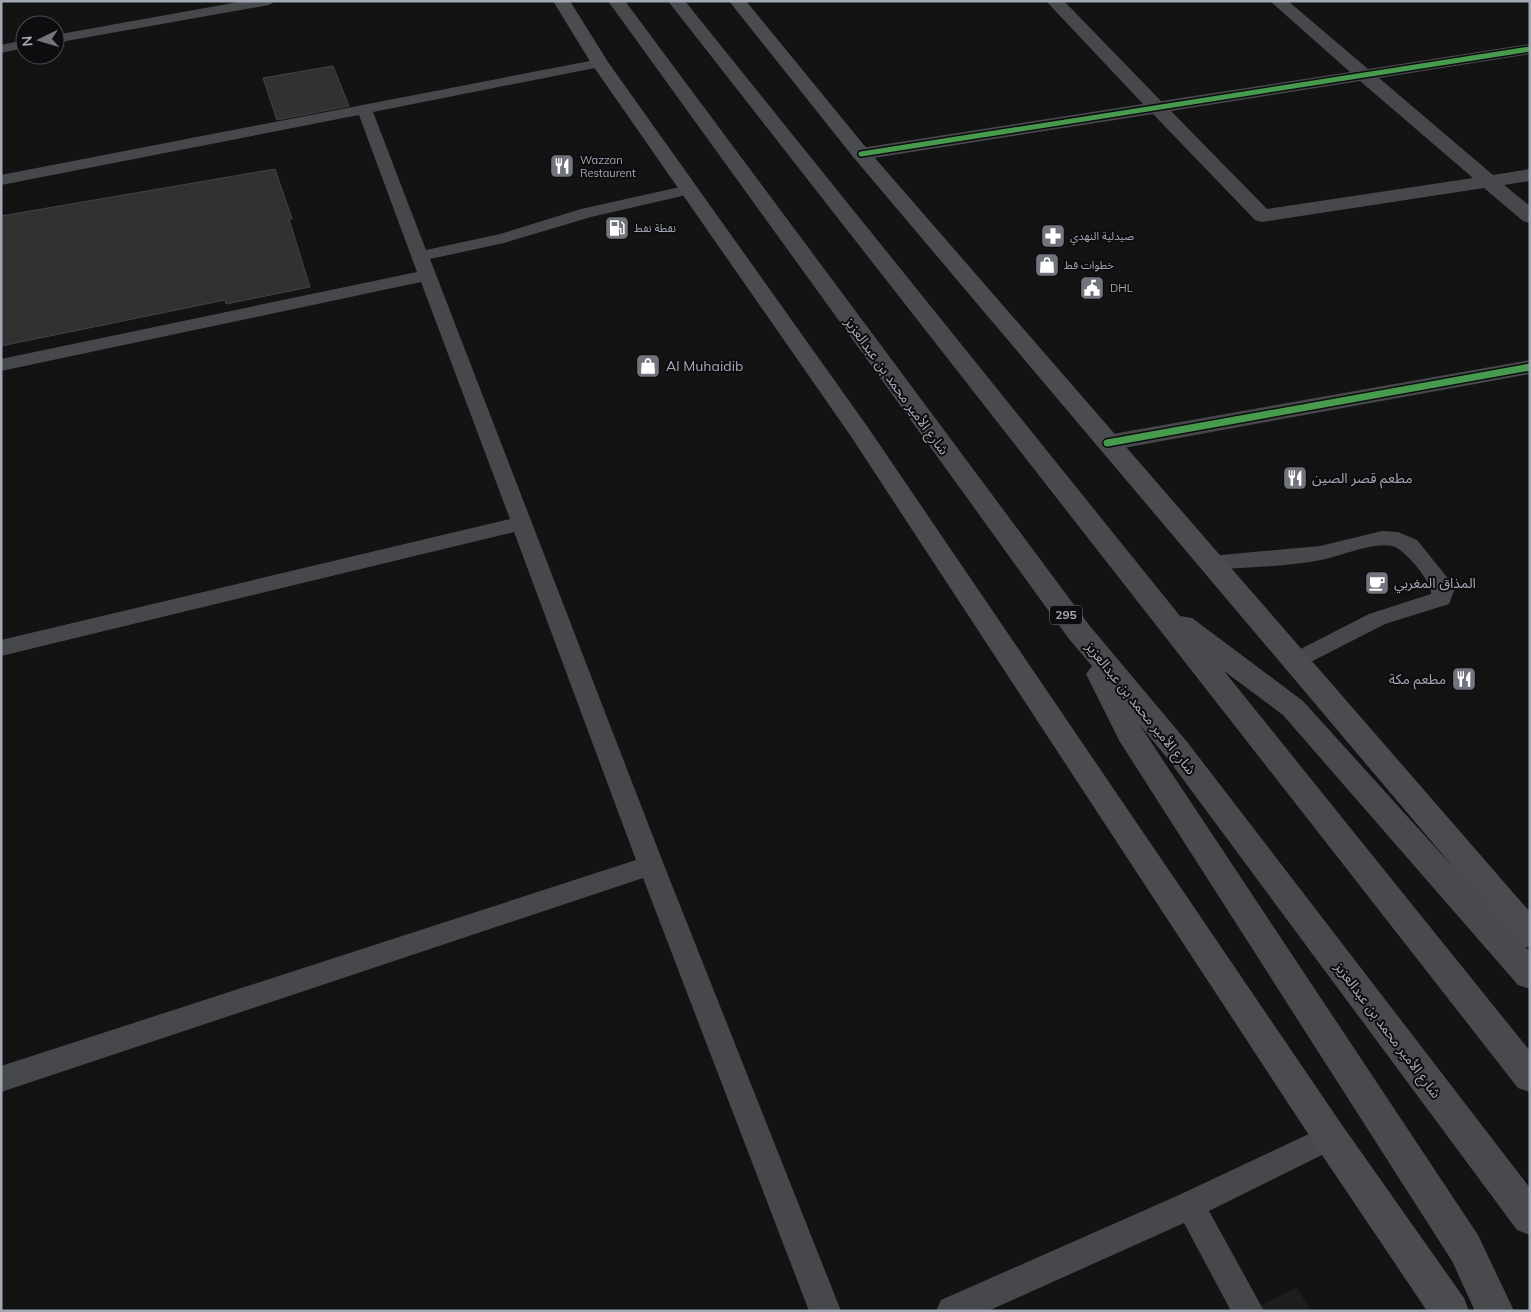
<svg xmlns="http://www.w3.org/2000/svg" width="1531" height="1312" viewBox="0 0 1531 1312" font-family="Mulish,'Noto Sans Arabic',sans-serif">
  <style>
    .built { fill: #1d1d1f }
    .building { fill: #313132; stroke: #424347 }
    .lines { fill: none; stroke-linecap: round; stroke-linejoin: round }
    .lane { fill: #47484c; fill-rule: evenodd }
    .street { fill: #47484c; fill-rule: evenodd }
    .secondary { fill: #4b4c50; fill-rule: evenodd }
    .primary { fill: #494a4e; fill-rule: evenodd }
    .cycleway-far1-casing { stroke: #0d0d0f; stroke-width: 8 }
    .cycleway-casing { stroke: #0d0d0f; stroke-width: 10 }
    .cycleway-far1 { stroke: #469c4c; stroke-width: 5 }
    .cycleway { stroke: #469c4c; stroke-width: 7 }
    .labels { text-anchor: middle; stroke-width: 4; stroke-linejoin: round; paint-order: stroke }
    .far-poi-label { font-size: 11px; fill: #a3a8b5; stroke: #0d0d0f; text-anchor: start }
    .shield { fill: #0d0d0f; stroke: #767a83; stroke-width: 1 }
    .shield-label { font-size: 12px; font-weight: bold; fill: #a3a8b5 }
    .poi-label { font-size: 14px; fill: #a3a8b5; stroke: #0d0d0f; text-anchor: start }
    .street-label { font-size: 14px; fill: #a3a8b5; stroke: #0d0d0f }
  </style>
  <rect width="100%" height="100%" fill="#131313"/>
  <!-- built -->
  <path class="built" d="M 1297,1288 L 1311,1311 L 1247,1311 Z"/>
  <!-- building -->
  <path class="building" d="M 333,66 L 349,106 L 277,120 L 263,78 Z
    M 275,169 L 292,219 L 289,219 L 310,287 L 226,304 L 225,300 L 1,346 L 1,216 Z"/>
  <g class="lines">
    <!-- lane -->
    <path class="lane" d="M 244,1 L 276,1 L 269,5 L 55,43 L 55,35 Z
      M 25,40 L 25,48 L 1,53 L 1,45 Z
      M 600,59 L 605,60 L 607,63 L 605,66 L 373,112 L 426,250 L 500,234 L 581,209 L 689,185 L 695,187 L 697,190 L 695,193 L 591,217 L 504,243 L 430,259 L 664,865 L 841,1311 L 809,1311 L 643,878 L 1,1092 L 1,1066 L 636,860 L 514,532 L 1,656 L 1,640 L 510,519 L 421,282 L 1,371 L 1,359 L 417,272 L 359,115 L 1,185 L 1,175 Z
      M 1382,531 L 1398,532 L 1417,540 L 1451,582 L 1454,591 L 1449,604 L 1385,624 L 1295,670 L 1287,668 L 1284,662 L 1287,656 L 1369,614 L 1431,594 C 1433,583 1404,548 1392,546 C 1372,542 1342,556 1321,560 C 1285,567 1247,567 1210,570 L 1202,568 L 1199,563 L 1202,558 L 1210,556 L 1320,546 Z
      M 1330,1124 L 1340,1128 L 1344,1137 L 1340,1146 L 1209,1211 L 1264,1311 L 1231,1311 L 1184,1223 L 988,1311 L 936,1311 L 941,1300 L 1179,1195 Z"/>
    <!-- street -->
    <path class="street" d="M 1046,1 L 1064,1 L 1161,101 L 1350,72 L 1270,1 L 1288,1 L 1368,69 L 1530,44 L 1530,54 L 1379,78 L 1493,175 L 1530,169 L 1530,181 L 1504,185 L 1530,206 L 1530,223 L 1523,221 L 1484,188 L 1262,222 L 1255,220 L 1153,114 L 861,160 L 854,158 L 851,154 L 854,150 L 861,148 L 1143,104 ZM 1360,81 L 1473,178 L 1267,209 L 1171,111 Z
      M 1530,360 L 1530,374 L 1107,451 L 1099,448 L 1095,443 L 1099,438 L 1107,435 Z"/>
    <!-- secondary -->
    <path class="secondary" d="M 553,1 L 570,1 L 608,62 L 867,426 L 1342,1125 L 1464,1298 L 1469,1311 L 1427,1311 L 1318,1149 L 850,435 L 591,63 Z
      M 729,1 L 746,1 L 868,150 L 1530,912 L 1530,948 L 1519,945 L 854,158 Z"/>
    <!-- primary -->
    <path class="primary" d="M 608,1 L 625,1 L 1089,625 L 1188,743 L 1530,1188 L 1530,1235 L 1517,1230 L 1168,759 L 1139,724 L 1478,1235 L 1514,1311 L 1475,1311 L 1452,1261 L 1120,742 L 1086,674 L 1092,666 L 1069,639 Z
      M 668,1 L 685,1 L 1180,616 L 1192,618 L 1303,701 L 1530,952 L 1530,989 L 1518,985 L 1283,715 L 1224,671 L 1530,1051 L 1530,1092 L 1518,1088 Z"/>
    <defs>
      <path id="cycleway-far1" d="M 861,154 L 1530,49"/>
      <path id="cycleway" d="M 1107,443 L 1530,367"/>
    </defs>
    <!-- cycleway-far1 casing -->
    <use href="#cycleway-far1" class="cycleway-far1-casing"/>
    <!-- cycleway casing -->
    <use href="#cycleway" class="cycleway-casing"/>
    <!-- cycleway-far1 -->
    <use href="#cycleway-far1" class="cycleway-far1"/>
    <!-- cycleway -->
    <use href="#cycleway" class="cycleway"/>
  </g>
  <!-- icons -->
  <defs>
    <symbol id="restaurant-square" viewBox="-11 -11 22 22"><rect x="-9" y="-9" width="18" height="18" rx="4" fill="#71747c" stroke="#0d0d0f"/><path d="M-5-6h1v4h1v-4h1v4h1v-4h1v5L-1.5 .5V6h-2V.5L-5-1ZM5-6V6H3V1.5H1.5Q1.5-4 5-6Z" fill="#fff"/></symbol>
    <symbol id="fuel-square" viewBox="-11 -11 22 22"><rect x="-9" y="-9" width="18" height="18" rx="4" fill="#71747c" stroke="#0d0d0f"/><path d="M-5.5-6h7V0h2V4h1.3V-2.5L3-4.5l.8-.8L6-3V5H2.5V1h-1V6h-7ZM-4.2-4.7v3.2H.2V-4.7Z" fill="#fff"/></symbol>
    <symbol id="pharmacy-square" viewBox="-11 -11 22 22"><rect x="-9" y="-9" width="18" height="18" rx="4" fill="#71747c" stroke="#0d0d0f"/><path d="M-2-6h4v4h4v4h-4v4h-4v-4h-4v-4h4Z" fill="#fff"/></symbol>
    <symbol id="shop-square" viewBox="-11 -11 22 22"><rect x="-9" y="-9" width="18" height="18" rx="4" fill="#71747c" stroke="#0d0d0f"/><path d="M-5-2.5h2.3a2.7 3.5 0 0 1 5.4 0H5L5.5 6h-11ZM-1.5-2.5h3a1.5 2.3 0 0 0-3 0Z" fill="#fff"/></symbol>
    <symbol id="civic-square" viewBox="-11 -11 22 22"><rect x="-9" y="-9" width="18" height="18" rx="4" fill="#71747c" stroke="#0d0d0f"/><path d="M-.6-6.5H3V-4.5H.6V-3L4-1V1h2V6H-6V1h2V-1L-.6-3ZM-1.2 2.5V6h2.4V2.5Z" fill="#fff"/></symbol>
    <symbol id="cafe-square" viewBox="-11 -11 22 22"><rect x="-9" y="-9" width="18" height="18" rx="4" fill="#71747c" stroke="#0d0d0f"/><path d="M-5.5-4.5H6V0H3Q3 3.5 0 3.5H-2.5Q-5.5 3.5-5.5 0ZM3-3.2v2h1.7v-2ZM-6 4.5H4V6H-6Z" fill="#fff"/></symbol>
  </defs>
  <g fill-rule="evenodd">
    <use href="#restaurant-square" x="548" y="152" width="28" height="28"/>
    <use href="#fuel-square" x="603" y="214" width="28" height="28"/>
    <use href="#pharmacy-square" x="1039" y="222" width="28" height="28"/>
    <use href="#shop-square" x="1033" y="251" width="28" height="28"/>
    <use href="#civic-square" x="1078" y="274" width="28" height="28"/>
    <use href="#shop-square" x="634" y="352" width="28" height="28"/>
    <use href="#restaurant-square" x="1281" y="464" width="28" height="28"/>
    <use href="#cafe-square" x="1363" y="569" width="28" height="28"/>
    <use href="#restaurant-square" x="1450" y="665" width="28" height="28"/>
  </g>
  <g class="labels">
    <!-- far-poi labels -->
    <g class="far-poi-label">
      <text x="580" y="164">Wazzan<tspan x="580" dy="13">Restaurent</tspan></text>
      <text x="634" y="232">نقطة نفط</text>
      <text x="1070" y="240">صيدلية النهدي</text>
      <text x="1064" y="269">خطوات قط</text>
      <text x="1110" y="292">DHL</text>
    </g>
    <!-- shield labels -->
    <rect class="shield" x="1050" y="605.5" width="32" height="19" rx="4"/>
    <g class="shield-label">
      <text x="1066" y="619">295</text>
    </g>
    <!-- poi labels -->
    <g class="poi-label">
      <text x="666" y="371">Al Muhaidib</text>
      <text x="1312" y="483">مطعم قصر الصين</text>
      <text x="1394" y="588">المذاق المغربي</text>
      <text x="1446" y="684" text-anchor="end">مطعم مكة</text>
    </g>
    <!-- street labels -->
    <g class="street-label">
      <text transform="translate(897 386) rotate(54)" y="5">شارع الأمير محمد بن عبدالعزيز</text>
      <text transform="translate(1141 708) rotate(51)" y="5">شارع الأمير محمد بن عبدالعزيز</text>
      <text transform="translate(1388 1030) rotate(53)" y="5">شارع الأمير محمد بن عبدالعزيز</text>
    </g>
  </g>
  <!-- border -->
  <rect width="1531" height="1312" fill="none" stroke="#a3a8b5" stroke-width="5"/>
  <!-- north arrow -->
  <g transform="translate(40 40) rotate(265)"><circle r="24" fill="#0d0d0f" stroke="#494b51"/>
  <path d="M0-4L9 19L0 12L-9 19Z" fill="#71747c"/>
  <text y="-8" font-size="14" font-weight="bold" text-anchor="middle" fill="#a3a8b5">N</text>
  </g>
</svg>
